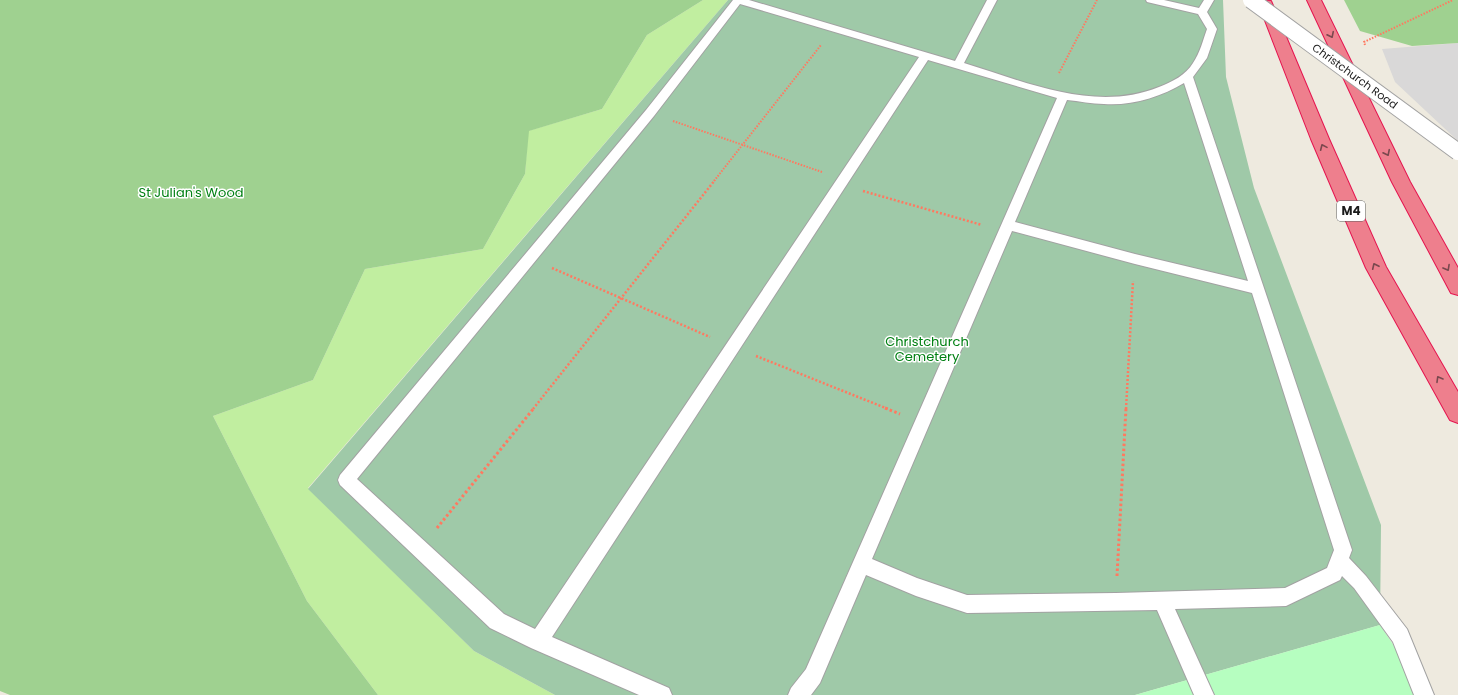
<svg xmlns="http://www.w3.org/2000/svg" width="1458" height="695" viewBox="0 0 1458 695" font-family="Poppins,sans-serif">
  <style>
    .residential { fill: #d9d8d8 }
    .grass { fill: #c1eea0 }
    .forest { fill: #9fd190 }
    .cemetery { fill: #9fc9a8 }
    .park { fill: #b6fec0 }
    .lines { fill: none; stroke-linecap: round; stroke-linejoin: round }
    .service-casing { stroke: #a2a2a2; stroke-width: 2 }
    .motorway-casing { stroke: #e5144f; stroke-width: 2 }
    .path-far2 { stroke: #ff7960; stroke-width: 2; stroke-dasharray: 1.5 1.5; stroke-linecap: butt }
    .path-far1 { stroke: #ff7960; stroke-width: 2.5; stroke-dasharray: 2 2; stroke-linecap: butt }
    .path { stroke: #ff7960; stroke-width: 3; stroke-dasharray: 2.5 2.5; stroke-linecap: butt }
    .service { fill: #fff; fill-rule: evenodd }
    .motorway { fill: #ee7f8d; fill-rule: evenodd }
    .tertiary-bridge-casing { stroke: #a2a2a2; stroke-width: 18; stroke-linecap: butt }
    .tertiary-bridge { stroke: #fff; stroke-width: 16 }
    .oneway { stroke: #7a484e }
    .labels { text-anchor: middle; stroke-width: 3; stroke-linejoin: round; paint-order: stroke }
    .far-street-label { font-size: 11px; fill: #1b1b1b; stroke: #fff }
    .shield { fill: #fff; stroke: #5f5f5f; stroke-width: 1 }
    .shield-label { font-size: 12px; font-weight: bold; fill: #1b1b1b }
    .park-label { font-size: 13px; fill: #028114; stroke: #fff }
  </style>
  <rect width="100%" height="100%" fill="#eeeadf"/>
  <!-- residential -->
  <path class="residential" d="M 1458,43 L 1458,141 L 1395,82 L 1382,49 Z"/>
  <!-- grass -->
  <path class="grass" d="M 703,0 L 728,0 L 308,488 L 474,651 L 555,695 L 378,695 L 307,601 L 213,416 L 313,380 L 365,269 L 483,249 L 525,174 L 528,131 L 602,109 L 647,35 Z"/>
  <!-- forest -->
  <path class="forest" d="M 0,0 L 703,0 L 647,35 L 602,109 L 529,131 L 525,174 L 483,249 L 365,269 L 313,380 L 213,416 L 307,601 L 378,695 L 10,695 L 0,691 Z
    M 1344,0 L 1458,0 L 1458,43 L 1412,46 L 1360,31 Z"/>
  <!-- cemetery -->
  <path class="cemetery" d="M 728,0 L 1223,0 L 1226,77 L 1254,188 L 1381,525 L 1380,625 L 1135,695 L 555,695 L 474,651 L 308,489 Z"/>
  <!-- park -->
  <path class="park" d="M 1380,625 L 1427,695 L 1135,695 Z"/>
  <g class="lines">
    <defs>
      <path id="service" d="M 733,0 L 749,0 L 955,61 L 987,0 L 997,0 L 964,63 C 1026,82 1095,113 1159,87 C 1172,82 1186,75 1193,63 C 1200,53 1203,40 1207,29 L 1198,14 L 1147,2 L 1146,0 L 1164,0 L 1199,8 L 1204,0 L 1214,0 L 1207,12 L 1217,29 L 1207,58 L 1193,77 L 1352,550 L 1349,558 L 1366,576 L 1407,629 L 1434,695 L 1414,695 L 1393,642 L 1354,588 L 1342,576 L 1340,580 L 1286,606 L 1175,609 L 1214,695 L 1194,695 L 1157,610 L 967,613 L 916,596 L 866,575 L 820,683 L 811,695 L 788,695 L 791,688 L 806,669 L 1057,98 L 928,60 L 552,637 L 669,688 L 672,695 L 639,695 L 531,648 L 490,628 L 340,485 L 338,480 L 340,475 L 646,110 ZM 740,4 L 919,57 L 535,629 L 504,614 L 357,479 L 654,116 ZM 1184,83 L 1248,281 L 1135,254 L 1015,222 L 1067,100 C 1079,101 1092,104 1104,104 C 1131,106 1161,97 1184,83 ZM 1012,231 L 1135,264 L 1252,293 L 1334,550 L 1327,568 L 1285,588 L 1116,593 L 967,595 L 917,578 L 872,559 Z"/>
      <path id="motorway" d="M 1257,0 L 1271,1 L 1329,139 L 1386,267 L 1458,392 L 1458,423 L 1450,420 L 1366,268 L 1311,139 Z
        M 1307,0 L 1321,0 L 1410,182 L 1458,268 L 1458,295 L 1451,293 L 1392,182 Z"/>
    </defs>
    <!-- service casing -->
    <use href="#service" class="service-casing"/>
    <!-- motorway casing -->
    <use href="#motorway" class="motorway-casing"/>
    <!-- path-far2 -->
    <path class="path-far2" d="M 1365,45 L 1364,42 L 1453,0
      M 1059,73 L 1097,0
      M 673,121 L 822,172
      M 714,181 L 821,45"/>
    <!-- path-far1 -->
    <path class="path-far1" d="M 863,191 L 982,225
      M 552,268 L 710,337
      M 756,356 L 888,409
      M 533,409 L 715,180
      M 1126,409 L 1133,281"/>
    <!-- path -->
    <path class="path" d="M 885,408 L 900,414
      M 437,528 L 534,408
      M 1117,576 L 1126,408"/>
    <!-- service -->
    <use href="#service" class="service"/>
    <!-- motorway -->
    <use href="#motorway" class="motorway"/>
    <defs>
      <path id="tertiary-bridge" d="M 1251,0 L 1458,152"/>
    </defs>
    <!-- tertiary-bridge casing -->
    <use href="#tertiary-bridge" class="tertiary-bridge-casing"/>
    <!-- tertiary-bridge -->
    <use href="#tertiary-bridge" class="tertiary-bridge"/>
  </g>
  <!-- one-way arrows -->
  <defs><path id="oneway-chevron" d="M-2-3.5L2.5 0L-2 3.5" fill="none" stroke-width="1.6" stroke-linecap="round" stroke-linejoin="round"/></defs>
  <g class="oneway">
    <use href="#oneway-chevron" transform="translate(1331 35) rotate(64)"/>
    <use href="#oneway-chevron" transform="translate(1323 147) rotate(-114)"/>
    <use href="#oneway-chevron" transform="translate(1387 153) rotate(64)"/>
    <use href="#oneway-chevron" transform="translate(1375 266) rotate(-115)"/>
    <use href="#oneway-chevron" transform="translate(1447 268) rotate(61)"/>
    <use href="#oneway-chevron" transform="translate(1439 379) rotate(-120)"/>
  </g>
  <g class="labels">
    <!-- far-street labels -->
    <g class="far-street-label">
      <text transform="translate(1355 76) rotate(36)" y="4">Christchurch Road</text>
    </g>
    <!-- shield labels -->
    <rect class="shield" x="1337" y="201" width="28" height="20" rx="3"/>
    <g class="shield-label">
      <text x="1351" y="215">M4</text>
    </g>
    <!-- park labels -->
    <g class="park-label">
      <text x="191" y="197">St Julian's Wood</text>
      <text x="927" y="346">Christchurch<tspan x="927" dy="15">Cemetery</tspan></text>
    </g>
  </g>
</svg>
